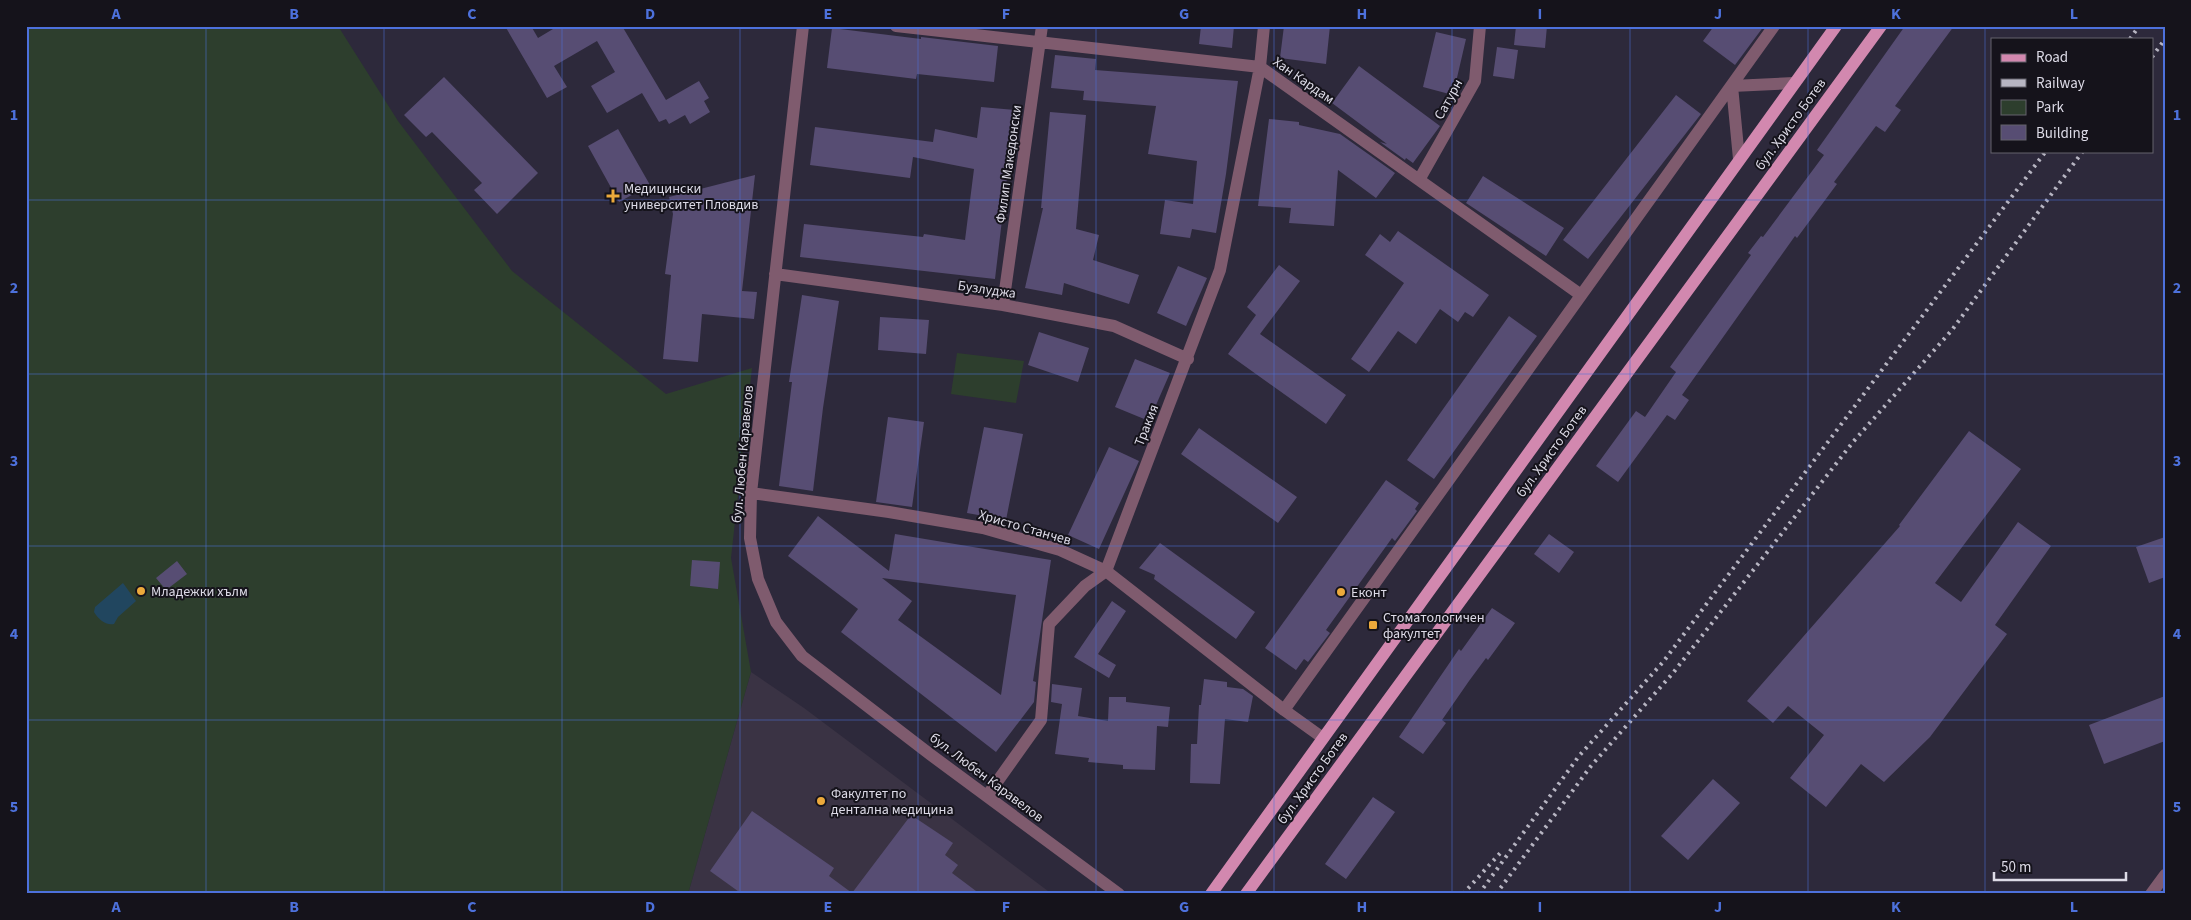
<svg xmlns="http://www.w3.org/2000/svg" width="2191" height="920" viewBox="0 0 2191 920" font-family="'Source Sans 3',sans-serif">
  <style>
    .education { fill: #3a3344 }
    .green { fill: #2d3e2d }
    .water { fill: #21465f }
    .building { fill: #574d73; fill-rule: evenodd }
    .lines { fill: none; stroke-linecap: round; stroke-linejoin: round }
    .minor { stroke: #7f5b6e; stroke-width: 12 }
    .major { stroke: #d288af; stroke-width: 12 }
    .rail { stroke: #b7b5c2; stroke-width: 4; stroke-dasharray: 2.5 5; stroke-linecap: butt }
    .grid { fill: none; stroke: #4d71dc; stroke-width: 1; stroke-opacity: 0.55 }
    .poi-dot { fill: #eca93b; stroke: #15131b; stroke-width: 2 }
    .labels { text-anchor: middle; stroke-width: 4; stroke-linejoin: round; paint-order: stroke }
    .street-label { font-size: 14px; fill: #dddbe7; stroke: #15131b }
    .poi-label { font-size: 14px; fill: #dddbe7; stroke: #15131b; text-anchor: start }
    .neatline { fill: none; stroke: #4d71dc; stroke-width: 2 }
    .grid-label { font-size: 16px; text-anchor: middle; font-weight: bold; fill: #4d71dc }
  </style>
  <rect width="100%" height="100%" fill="#2d293b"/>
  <!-- education -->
  <path class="education" d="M 751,672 L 804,708 L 1052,894 L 688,894 Z"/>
  <!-- green -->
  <path class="green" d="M 26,26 L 338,26 L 398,121 L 512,271 L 666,394 L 752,368 L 731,558 L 751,672 L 688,894 L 26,894 Z
    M 957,353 L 1024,361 L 1016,403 L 951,394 Z"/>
  <!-- water -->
  <path class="water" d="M 123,583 L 136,601 L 118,617 L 114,624 C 106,626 98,619 94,612 L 95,607 Z"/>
  <!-- building -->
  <path class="building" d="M 505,26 L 531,26 L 538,38 L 558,26 L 622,26 L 666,100 L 699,81 L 709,98 L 704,101 L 710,112 L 690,124 L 685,115 L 669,124 L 666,119 L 659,122 L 642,93 L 607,113 L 591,86 L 615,72 L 597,41 L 554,66 L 567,87 L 547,98 Z
    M 1201,26 L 1234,26 L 1232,48 L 1199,44 Z
    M 1284,26 L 1330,26 L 1326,64 L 1280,58 Z
    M 1516,26 L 1547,26 L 1545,48 L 1514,45 Z
    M 1714,26 L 1764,26 L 1735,65 L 1703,41 Z
    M 1905,26 L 1954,26 L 1895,106 L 1901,110 L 1885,132 L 1876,126 L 1834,182 L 1837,184 L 1797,238 L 1795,236 L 1682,395 L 1689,400 L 1675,420 L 1667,415 L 1618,482 L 1596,466 L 1636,411 L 1645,417 L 1676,372 L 1670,367 L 1751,255 L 1748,253 L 1761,236 L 1763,237 L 1824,155 L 1817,150 Z
    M 832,28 L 921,39 L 921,37 L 998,46 L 994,82 L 917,74 L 916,79 L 827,68 Z
    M 1436,32 L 1466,39 L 1453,95 L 1423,87 Z
    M 1497,47 L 1518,50 L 1514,79 L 1493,76 Z
    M 1055,55 L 1096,59 L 1095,70 L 1238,81 L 1226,174 L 1216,233 L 1192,229 L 1190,238 L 1160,234 L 1165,200 L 1193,204 L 1197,161 L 1148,154 L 1156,106 L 1083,100 L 1084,91 L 1051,88 Z
    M 1359,66 L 1440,126 L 1413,163 L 1406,158 L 1405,160 L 1380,142 L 1387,144 L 1332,103 Z
    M 444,77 L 538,173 L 497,214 L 474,190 L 482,183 L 432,132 L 426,137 L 404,115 Z
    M 1676,95 L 1701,114 L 1588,259 L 1563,240 Z
    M 981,107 L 1015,110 L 995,279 L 800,257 L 804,224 L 923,237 L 924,234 L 965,240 L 974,169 L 913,157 L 910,178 L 810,165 L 815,127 L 933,142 L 935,129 L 977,138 Z
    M 1050,112 L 1086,115 L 1076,229 L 1099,235 L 1093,260 L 1139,275 L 1129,304 L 1064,283 L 1062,295 L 1025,288 L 1043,208 L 1041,208 Z
    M 1269,119 L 1299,122 L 1299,125 L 1340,134 L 1395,173 L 1376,198 L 1338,170 L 1334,226 L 1289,223 L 1291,208 L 1258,206 Z
    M 618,129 L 650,185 L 619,202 L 588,146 Z
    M 755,175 L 742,291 L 757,292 L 754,319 L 702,314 L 698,362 L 663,359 L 671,275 L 665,274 L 673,214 L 669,197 Z
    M 1483,176 L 1564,228 L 1546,256 L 1466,203 Z
    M 1398,231 L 1489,295 L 1473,317 L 1465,312 L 1458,322 L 1440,309 L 1416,344 L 1398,331 L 1369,372 L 1351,359 L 1404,283 L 1365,255 L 1380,234 L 1390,242 Z
    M 1279,265 L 1300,281 L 1260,334 L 1346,395 L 1326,424 L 1228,354 L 1256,315 L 1247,307 Z
    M 1178,266 L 1207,278 L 1186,326 L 1157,313 Z
    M 802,295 L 839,301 L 823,408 L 813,491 L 779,486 L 792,382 L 789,382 Z
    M 1509,316 L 1537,336 L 1434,479 L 1407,460 Z
    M 880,317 L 929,320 L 926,354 L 878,350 Z
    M 1039,332 L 1089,348 L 1078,382 L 1028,365 Z
    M 1135,359 L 1170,373 L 1149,421 L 1115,407 Z
    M 888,417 L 924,422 L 912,507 L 876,502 Z
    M 984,427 L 1023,434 L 1006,520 L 967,513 Z
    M 1199,428 L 1297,497 L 1278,523 L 1181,454 Z
    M 1969,431 L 2021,469 L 1935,583 L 1961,602 L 2018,522 L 2051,546 L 1995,625 L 2007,634 L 1930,737 L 1884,782 L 1861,764 L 1826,807 L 1790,778 L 1824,735 L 1788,706 L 1773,723 L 1747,701 L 1900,526 L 1899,525 Z
    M 1109,447 L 1139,461 L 1099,549 L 1068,535 Z
    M 1386,480 L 1419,503 L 1415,509 L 1417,511 L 1395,541 L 1392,538 L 1326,630 L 1330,633 L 1308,662 L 1304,659 L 1296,670 L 1265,648 Z
    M 818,516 L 889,571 L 895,534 L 1051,560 L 1033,681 L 1036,682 L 1034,702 L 996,752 L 841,632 L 858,609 L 788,556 ZM 882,578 L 1016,595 L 1001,695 L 898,620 L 912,601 Z
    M 1549,534 L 1574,552 L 1559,573 L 1534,554 Z
    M 2165,537 L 2165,577 L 2149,583 L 2136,547 Z
    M 1160,543 L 1255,612 L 1236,639 L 1154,579 L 1155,575 L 1139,568 Z
    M 692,560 L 720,562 L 718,589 L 690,586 Z
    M 177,561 L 187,574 L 166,590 L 156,578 Z
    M 1112,601 L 1126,611 L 1098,654 L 1116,665 L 1109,678 L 1074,657 Z
    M 1492,608 L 1515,623 L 1488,660 L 1486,658 L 1469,681 L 1442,720 L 1446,723 L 1423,754 L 1399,737 L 1459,649 L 1461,651 Z
    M 1204,679 L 1227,682 L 1227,687 L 1243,689 L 1253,696 L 1248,722 L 1225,719 L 1220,784 L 1190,783 L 1191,744 L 1197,744 L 1199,705 L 1201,705 Z
    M 1052,684 L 1082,688 L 1078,716 L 1108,721 L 1109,697 L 1126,697 L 1126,702 L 1170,707 L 1168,727 L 1157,726 L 1155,770 L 1123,769 L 1123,765 L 1088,762 L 1089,758 L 1055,754 L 1062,704 L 1051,702 Z
    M 2165,696 L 2165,741 L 2104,764 L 2089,725 Z
    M 1713,779 L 1740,803 L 1688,860 L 1661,836 Z
    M 1373,797 L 1395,812 L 1346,879 L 1325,864 Z
    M 752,811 L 834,868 L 829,876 L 852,893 L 911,815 L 953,843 L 945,855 L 958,865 L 952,873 L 980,894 L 742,894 L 710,871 Z"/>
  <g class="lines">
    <!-- minor -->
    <path class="minor" d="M 803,26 L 751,493 L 750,538 L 758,579 L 776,622 L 802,656 L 931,755 L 1119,894
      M 896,26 L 1260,67 L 1581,295
      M 1739,159 L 1732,86 L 1794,83
      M 1419,180 L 1475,81 L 1480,26
      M 775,274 L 1003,305 L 1114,326 L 1188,359
      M 1003,305 L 1042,26
      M 751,493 L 889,512 L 983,528 L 1060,550 L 1106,571 L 1284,710 L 1323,738
      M 1284,710 L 1774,26
      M 987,796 L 1041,720 L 1049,624 L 1085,586 L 1106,571 L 1220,270 L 1260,67 L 1264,26
      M 2151,894 L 2165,875"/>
    <!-- major -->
    <path class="major" d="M 1211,894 L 1836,26
      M 1246,894 L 1881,26"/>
    <!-- rail -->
    <path class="rail" d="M 2130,39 L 2139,26
      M 2152,57 L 2165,39
      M 1463,894 L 1503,850
      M 1479,894 L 1579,756 L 1663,662 L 2046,151
      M 1496,894 L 1591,766 L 1673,673 L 1853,442 L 1952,330 L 2083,151"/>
  </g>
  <!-- grid -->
  <path class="grid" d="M 206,26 L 206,894M 384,26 L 384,894M 562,26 L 562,894M 740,26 L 740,894M 918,26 L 918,894M 1096,26 L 1096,894M 1274,26 L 1274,894M 1452,26 L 1452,894M 1630,26 L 1630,894M 1808,26 L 1808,894M 1985,26 L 1985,894M 26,200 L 2165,200M 26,374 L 2165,374M 26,546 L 2165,546M 26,720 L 2165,720"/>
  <!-- markers -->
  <g class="poi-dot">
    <path d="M610.5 188.5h5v5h5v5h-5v5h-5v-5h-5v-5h5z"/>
    <circle cx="141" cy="591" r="5"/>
    <circle cx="1341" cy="592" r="5"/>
    <rect x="1368" y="620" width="10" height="10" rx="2.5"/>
    <circle cx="821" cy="801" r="5"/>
  </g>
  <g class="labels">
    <!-- street labels -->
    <g class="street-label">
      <text transform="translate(1304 80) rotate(35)" y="5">Хан Кардам</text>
      <text transform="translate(1448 99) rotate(-61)" y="5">Сатурн</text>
      <text transform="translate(1790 124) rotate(-54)" y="5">бул. Христо Ботев</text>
      <text transform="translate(1008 164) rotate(-82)" y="5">Филип Македонски</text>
      <text transform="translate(987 289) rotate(8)" y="5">Бузлуджа</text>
      <text transform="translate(1146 425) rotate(-69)" y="5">Тракия</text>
      <text transform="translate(1551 451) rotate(-54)" y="5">бул. Христо Ботев</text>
      <text transform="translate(742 454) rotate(-85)" y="5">бул. Любен Каравелов</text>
      <text transform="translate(1025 527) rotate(16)" y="5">Христо Станчев</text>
      <text transform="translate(987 777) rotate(37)" y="5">бул. Любен Каравелов</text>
      <text transform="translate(1312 778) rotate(-54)" y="5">бул. Христо Ботев</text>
    </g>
    <!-- poi labels -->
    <g class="poi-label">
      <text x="624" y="193">Медицински<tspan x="624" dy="16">университет Пловдив</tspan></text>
      <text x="151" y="596">Младежки хълм</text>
      <text x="1351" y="597">Еконт</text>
      <text x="1383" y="622">Стоматологичен<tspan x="1383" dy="16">факултет</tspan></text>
      <text x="831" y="798">Факултет по<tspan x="831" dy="16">дентална медицина</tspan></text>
    </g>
  </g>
  <!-- border -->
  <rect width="2191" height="920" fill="none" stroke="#15131b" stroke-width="55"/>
  <!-- legend -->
  <rect x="1991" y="38" width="162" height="115" fill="#15131b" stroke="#65636d"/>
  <rect x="2001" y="54" width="25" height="8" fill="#d288af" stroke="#65636d"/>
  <text x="2036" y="62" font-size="15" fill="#dddbe7">Road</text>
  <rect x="2001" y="79" width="25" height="8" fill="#b7b5c2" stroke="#65636d"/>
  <text x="2036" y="88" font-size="15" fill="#dddbe7">Railway</text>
  <rect x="2001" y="100" width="25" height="15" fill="#2d3e2d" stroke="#65636d"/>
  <text x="2036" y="112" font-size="15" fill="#dddbe7">Park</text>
  <rect x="2001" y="125" width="25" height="15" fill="#574d73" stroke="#65636d"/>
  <text x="2036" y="138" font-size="15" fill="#dddbe7">Building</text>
  <!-- scale -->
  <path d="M1994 872v8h132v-8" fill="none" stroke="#dddbe7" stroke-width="2.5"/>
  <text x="2001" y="872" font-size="15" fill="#dddbe7" stroke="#15131b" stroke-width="4" paint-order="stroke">50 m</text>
  <rect x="28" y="28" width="2136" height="864" class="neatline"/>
  <g class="grid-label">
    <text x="116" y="19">A</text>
    <text x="294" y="19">B</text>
    <text x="472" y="19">C</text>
    <text x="650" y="19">D</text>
    <text x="828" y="19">E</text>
    <text x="1006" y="19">F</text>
    <text x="1184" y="19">G</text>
    <text x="1362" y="19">H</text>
    <text x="1540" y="19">I</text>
    <text x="1718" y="19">J</text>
    <text x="1896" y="19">K</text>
    <text x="2074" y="19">L</text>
    <text x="14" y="120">1</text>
    <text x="2177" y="120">1</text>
    <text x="14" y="293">2</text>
    <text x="2177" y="293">2</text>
    <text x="14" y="466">3</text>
    <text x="2177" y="466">3</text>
    <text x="14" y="639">4</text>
    <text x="2177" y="639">4</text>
    <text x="14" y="812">5</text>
    <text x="2177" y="812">5</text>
    <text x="116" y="912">A</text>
    <text x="294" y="912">B</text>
    <text x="472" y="912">C</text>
    <text x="650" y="912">D</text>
    <text x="828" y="912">E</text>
    <text x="1006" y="912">F</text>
    <text x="1184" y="912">G</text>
    <text x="1362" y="912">H</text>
    <text x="1540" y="912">I</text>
    <text x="1718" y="912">J</text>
    <text x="1896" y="912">K</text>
    <text x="2074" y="912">L</text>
  </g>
</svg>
